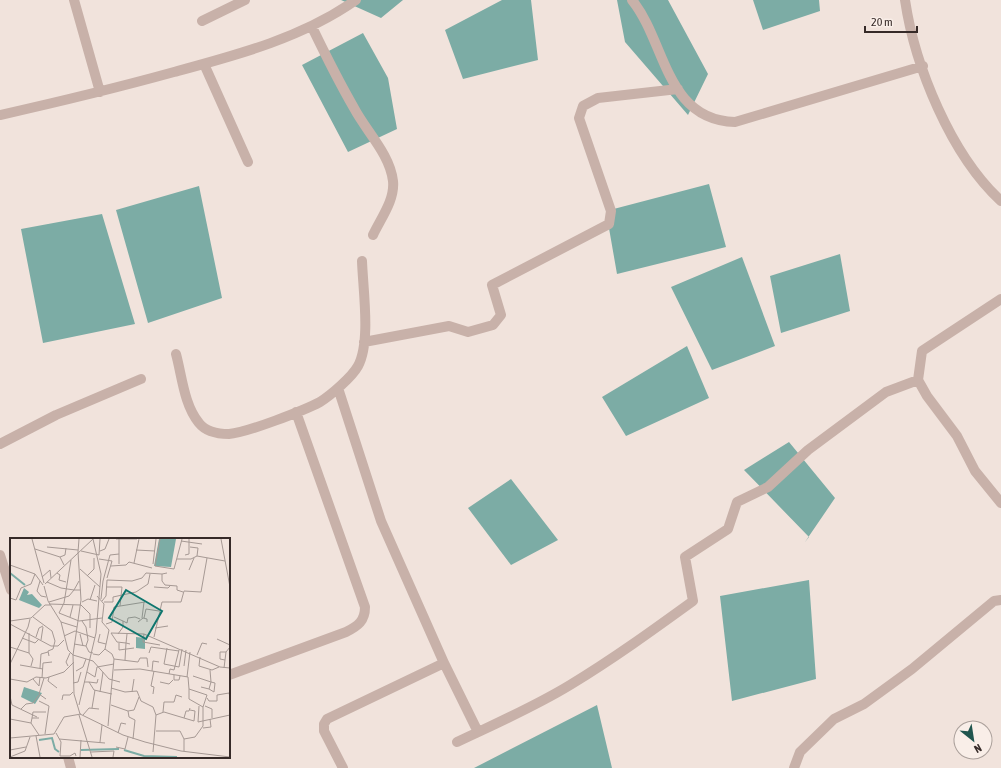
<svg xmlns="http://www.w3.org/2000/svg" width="1001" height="768" viewBox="0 0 1001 768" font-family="'Asap Condensed',sans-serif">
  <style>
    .water { fill: #7caca5 }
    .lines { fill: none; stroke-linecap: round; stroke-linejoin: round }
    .street { stroke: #c8b1a9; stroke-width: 10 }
    .inset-river { fill: none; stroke: #7caca5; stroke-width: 2 }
    .inset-road { fill: none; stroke: #a69994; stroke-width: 1 }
    .view { fill: #0f766e; fill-opacity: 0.15; stroke: #0f766e; stroke-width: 2 }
    .inset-edge { fill: none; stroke: #362a28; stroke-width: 2 }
  </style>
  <rect width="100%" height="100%" fill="#f1e3dc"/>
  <!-- water -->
  <path class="water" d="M 341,0 L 403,0 L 381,18 Z
    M 502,0 L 531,0 L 538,60 L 463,79 L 445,30 Z
    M 617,0 L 668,0 L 708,74 L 688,115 L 625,42 Z
    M 753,0 L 819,0 L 820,11 L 763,30 Z
    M 363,33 L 388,78 L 397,129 L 348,152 L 302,65 Z
    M 709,184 L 726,247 L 617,274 L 606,211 Z
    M 199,186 L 222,298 L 148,323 L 116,210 Z
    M 102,214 L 135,324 L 43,343 L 21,229 Z
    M 840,254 L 850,311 L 781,333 L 770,276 Z
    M 742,257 L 775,346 L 712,370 L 671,287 Z
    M 687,346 L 709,398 L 626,436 L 602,397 Z
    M 789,442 L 835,498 L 805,542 L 809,537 L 744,470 Z
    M 511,479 L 558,540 L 511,565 L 468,508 Z
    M 809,580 L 816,679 L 732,701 L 720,596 Z
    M 597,705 L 612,768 L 474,768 Z"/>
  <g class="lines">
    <!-- street -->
    <path class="street" d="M 74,0 L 100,92
      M 632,0 C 666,42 665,120 735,122 L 923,66
      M 905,0 C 915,67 951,155 1001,201
      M 202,21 L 245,0
      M 312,27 C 325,54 339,82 354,108 C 366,131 390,154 393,181 C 395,200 381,218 373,235
      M 204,64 L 248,162
      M 0,115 C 58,102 116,88 174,72 C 237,55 302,38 356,0
      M 364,342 L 449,326 L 468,332 L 493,325 L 501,315 L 492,285 L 609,224 L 611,211 L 579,118 L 583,106 L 598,98 L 678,89
      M 176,354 C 182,376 184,405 199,423 C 206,432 218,434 229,434 C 246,433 305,410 320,402 C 331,395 352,377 358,366 C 371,342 363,290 362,261
      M 918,380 L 927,396 L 957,436 L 975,471 L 1001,503
      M 338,388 L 381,521 L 444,663 L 478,732
      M 0,444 L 56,415 L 141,379
      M 0,555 L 11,590
      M 229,675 L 346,632 C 358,626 365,621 365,607 L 296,412
      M 457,742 C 495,724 534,707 570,685 C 613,659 653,630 693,601 L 685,557 L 728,529 L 737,502 L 768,487 L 808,450 L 886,392 L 918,380 L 922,351 L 1001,299
      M 68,757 L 71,768
      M 343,768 L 324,731 L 324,724 L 327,719 L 444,663
      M 794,768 L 800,752 L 834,719 L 864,704 L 912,669 L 994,601 L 1001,600"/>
  </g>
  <!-- overview -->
  <g transform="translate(10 538)">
    <rect width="220" height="220" fill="#f1e3dc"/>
    <path d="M 149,1 L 166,1 L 161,29 L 144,28 ZM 14,50 L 19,54 L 17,57 L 22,56 L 32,67 L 29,70 L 9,62 ZM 126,99 L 135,100 L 135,111 L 126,110 ZM 14,149 L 32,155 L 25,166 L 11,159 Z" fill="#7caca5"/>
    <path class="inset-river" d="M 0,35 L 15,47M 29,202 L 42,200 L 45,211 L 49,214M 71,212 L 109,211M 114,212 L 134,218 L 167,219"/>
    <path class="inset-road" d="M 22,1 L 34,45M 106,1 L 127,1M 109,1 L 109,26M 150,1 L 145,28 L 164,31 L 172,1M 211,1 L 220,49M 171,3 L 192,6M 37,9 L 68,12M 180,9 L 188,10 L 187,18M 25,11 L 50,19 L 54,27M 126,12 L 145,13M 71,13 L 89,17 L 90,1M 90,13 L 95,11 L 99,1M 68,14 L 71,62 L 63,117 L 83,123 L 99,141 L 110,144M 68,14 L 69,1M 175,17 L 179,16 L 179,1M 50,19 L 55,17 L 56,10M 89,21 L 102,23 L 97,40M 167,21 L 181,21 L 187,18 L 215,23M 124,25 L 129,1M 143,26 L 146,1M 0,27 L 25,36 L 33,47M 101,28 L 116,27 L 119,24 L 142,30M 70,31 L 90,49M 179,32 L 184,20M 47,35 L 50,37 L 49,42 L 56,44M 157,35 L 152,36 L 152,43 L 155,47 L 167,48 L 167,52 L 173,54M 77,38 L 84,31 L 84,20M 32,39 L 40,32 L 41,40M 30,43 L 27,53 L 31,58 L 36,59M 37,44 L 51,50 L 64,52 L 69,43M 35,46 L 83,1M 34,48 L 38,63 L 51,84 L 58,112 L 63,117 L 64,156 L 70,176 L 113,197 L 135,204 L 171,213 L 220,219M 96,49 L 112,49 L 110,68M 144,49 L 158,50 L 161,47M 87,58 L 94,66 L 92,84 L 99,92 L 95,111 L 102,116 L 104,121 L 98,188M 0,60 L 6,62 L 11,50 L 21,46 L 25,36M 91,61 L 93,43 L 100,17 L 109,16M 80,62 L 85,47M 92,63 L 96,58 L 97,42 L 122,43 L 132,40 L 136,35 L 152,36M 39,64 L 59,58 L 64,52 L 71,52M 72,64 L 78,61 L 87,63M 94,64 L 103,64 L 103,59 L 126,54 L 138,46 L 140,36M 39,66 L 71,67 L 80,76 L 80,90M 49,75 L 54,65 L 61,22M 49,75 L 69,83 L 92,80M 23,79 L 42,93 L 45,103 L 43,111 L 38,113 L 39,118M 60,79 L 63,67M 104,79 L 113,83 L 113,89 L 108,96M 132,80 L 134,64M 134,80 L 136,71 L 149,73M 0,83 L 21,80 L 35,67 L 40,67M 72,83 L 76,89 L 78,102 L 76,108M 113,83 L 117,85 L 118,80 L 125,79 L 130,81M 51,84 L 67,89M 128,84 L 133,80 L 137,81 L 137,84M 0,86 L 41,108 L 48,108 L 54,102M 96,86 L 102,84 L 104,69 L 135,64M 145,90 L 158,88M 101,95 L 134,96 L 210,129 L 220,130M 101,95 L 107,104 L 116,105 L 115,122M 70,96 L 73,108M 90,96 L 88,104 L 96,106M 117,96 L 116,105 L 120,106M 134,96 L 133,104 L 150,107M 54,98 L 65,93 L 85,100M 26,99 L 29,90 L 33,88M 144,99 L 152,64 L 171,64 L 174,53 L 191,54 L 197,20M 12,100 L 25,105 L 29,101M 207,101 L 220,107M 31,102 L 33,89M 109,105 L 109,112 L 124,110M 64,106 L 76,108 L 79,114 L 83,115M 0,109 L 19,115 L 19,95M 157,110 L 154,126 L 169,129 L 172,111M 19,115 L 23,121 L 21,128M 139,115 L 141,109 L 169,113M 83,116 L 89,117 L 95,111M 187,117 L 192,105 L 197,106M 190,119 L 189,128 L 202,132 L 209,129M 104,121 L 128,124 L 130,120 L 137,120 L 138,129M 215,122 L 210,121 L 210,114 L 216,114M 0,126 L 18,89 L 20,81M 10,127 L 33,131M 58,128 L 56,124 L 60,115M 165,128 L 169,112M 174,128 L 176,112M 30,130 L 31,116 L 38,114M 214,130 L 216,114 L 220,109M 104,132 L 130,131 L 178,139 L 179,151 L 197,157 L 193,169M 66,133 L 73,129 L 76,121M 142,133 L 143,123 L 149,124M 77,134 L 85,139 L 87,129 L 104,126M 159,136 L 160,131 L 164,132 L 165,128M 164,137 L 164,142 L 169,142 L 170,138M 183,138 L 201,144 L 200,132M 39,139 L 38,143 L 47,150M 177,139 L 180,114M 32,140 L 33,125 L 42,124M 34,140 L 29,156 L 36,161M 0,141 L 17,144 L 26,139 L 36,140 L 54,134 L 64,124M 23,141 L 29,148 L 30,139M 74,144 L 79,144 L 84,152 L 102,156M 79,144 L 87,145 L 88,141M 150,144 L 159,146 L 163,142M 63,145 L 68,144 L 71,134M 191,149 L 199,151 L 201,144 L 205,145 L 204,154 L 199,151M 101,150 L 115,154 L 127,153 L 131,163 L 143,169 L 146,177 L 143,214M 90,154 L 93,134M 122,154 L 124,141M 143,156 L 144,149 L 141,148 L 144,133M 0,158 L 2,167 L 27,179M 197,160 L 199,163 L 207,163 L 207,157 L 219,155 L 220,159M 52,162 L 53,157 L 60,157 L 63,154M 29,163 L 39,168 L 35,196M 69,167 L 86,95 L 91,36 L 83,1M 101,167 L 118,173 L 119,179 L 125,182 L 123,201M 189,168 L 188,184 L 220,177M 195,168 L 202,171 L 202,180M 82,170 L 85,152M 11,171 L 16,166 L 23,165 L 29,157M 118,173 L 124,172 L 129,159M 153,174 L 154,164 L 164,164 L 166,157 L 172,159M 69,177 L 82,219M 73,177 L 79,170 L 89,171M 146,177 L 154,174 L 184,183 L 185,173 L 180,172M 22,180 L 23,174 L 36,174M 174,180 L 176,173 L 179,173 L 180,170M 0,181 L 21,185 L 29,197M 21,185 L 22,180 L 29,180M 193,190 L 201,189 L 200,181M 146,193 L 170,193 L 174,201 L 174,213M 46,195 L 51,204 L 50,218 L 60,218 L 65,215 L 66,218M 108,195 L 111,185 L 116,186M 26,198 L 30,219M 0,200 L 44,196 L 54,179 L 71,176M 49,201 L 95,205M 174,201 L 185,199 L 193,188 L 193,169 L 179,161 L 179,151M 90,204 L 92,187M 106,209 L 115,211 L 118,199M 0,212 L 16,209M 81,214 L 104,213 L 103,219M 0,219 L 15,213 L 20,199M 70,219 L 71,202"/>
    <path class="view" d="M 116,52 L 152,73 L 136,101 L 99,80 Z"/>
    <rect width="220" height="220" class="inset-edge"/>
  </g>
  <!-- north arrow -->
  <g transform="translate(973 740) rotate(150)"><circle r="19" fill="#f9eee8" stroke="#aba09b"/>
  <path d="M0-3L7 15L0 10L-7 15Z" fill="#20554e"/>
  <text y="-6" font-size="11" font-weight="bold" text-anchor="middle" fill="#362a28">N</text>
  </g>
  <!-- scale -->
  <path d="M865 26v6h52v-6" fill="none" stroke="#362a28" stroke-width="2"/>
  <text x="871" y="26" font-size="12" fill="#362a28" stroke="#f9eee8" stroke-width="3" paint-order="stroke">20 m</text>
</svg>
